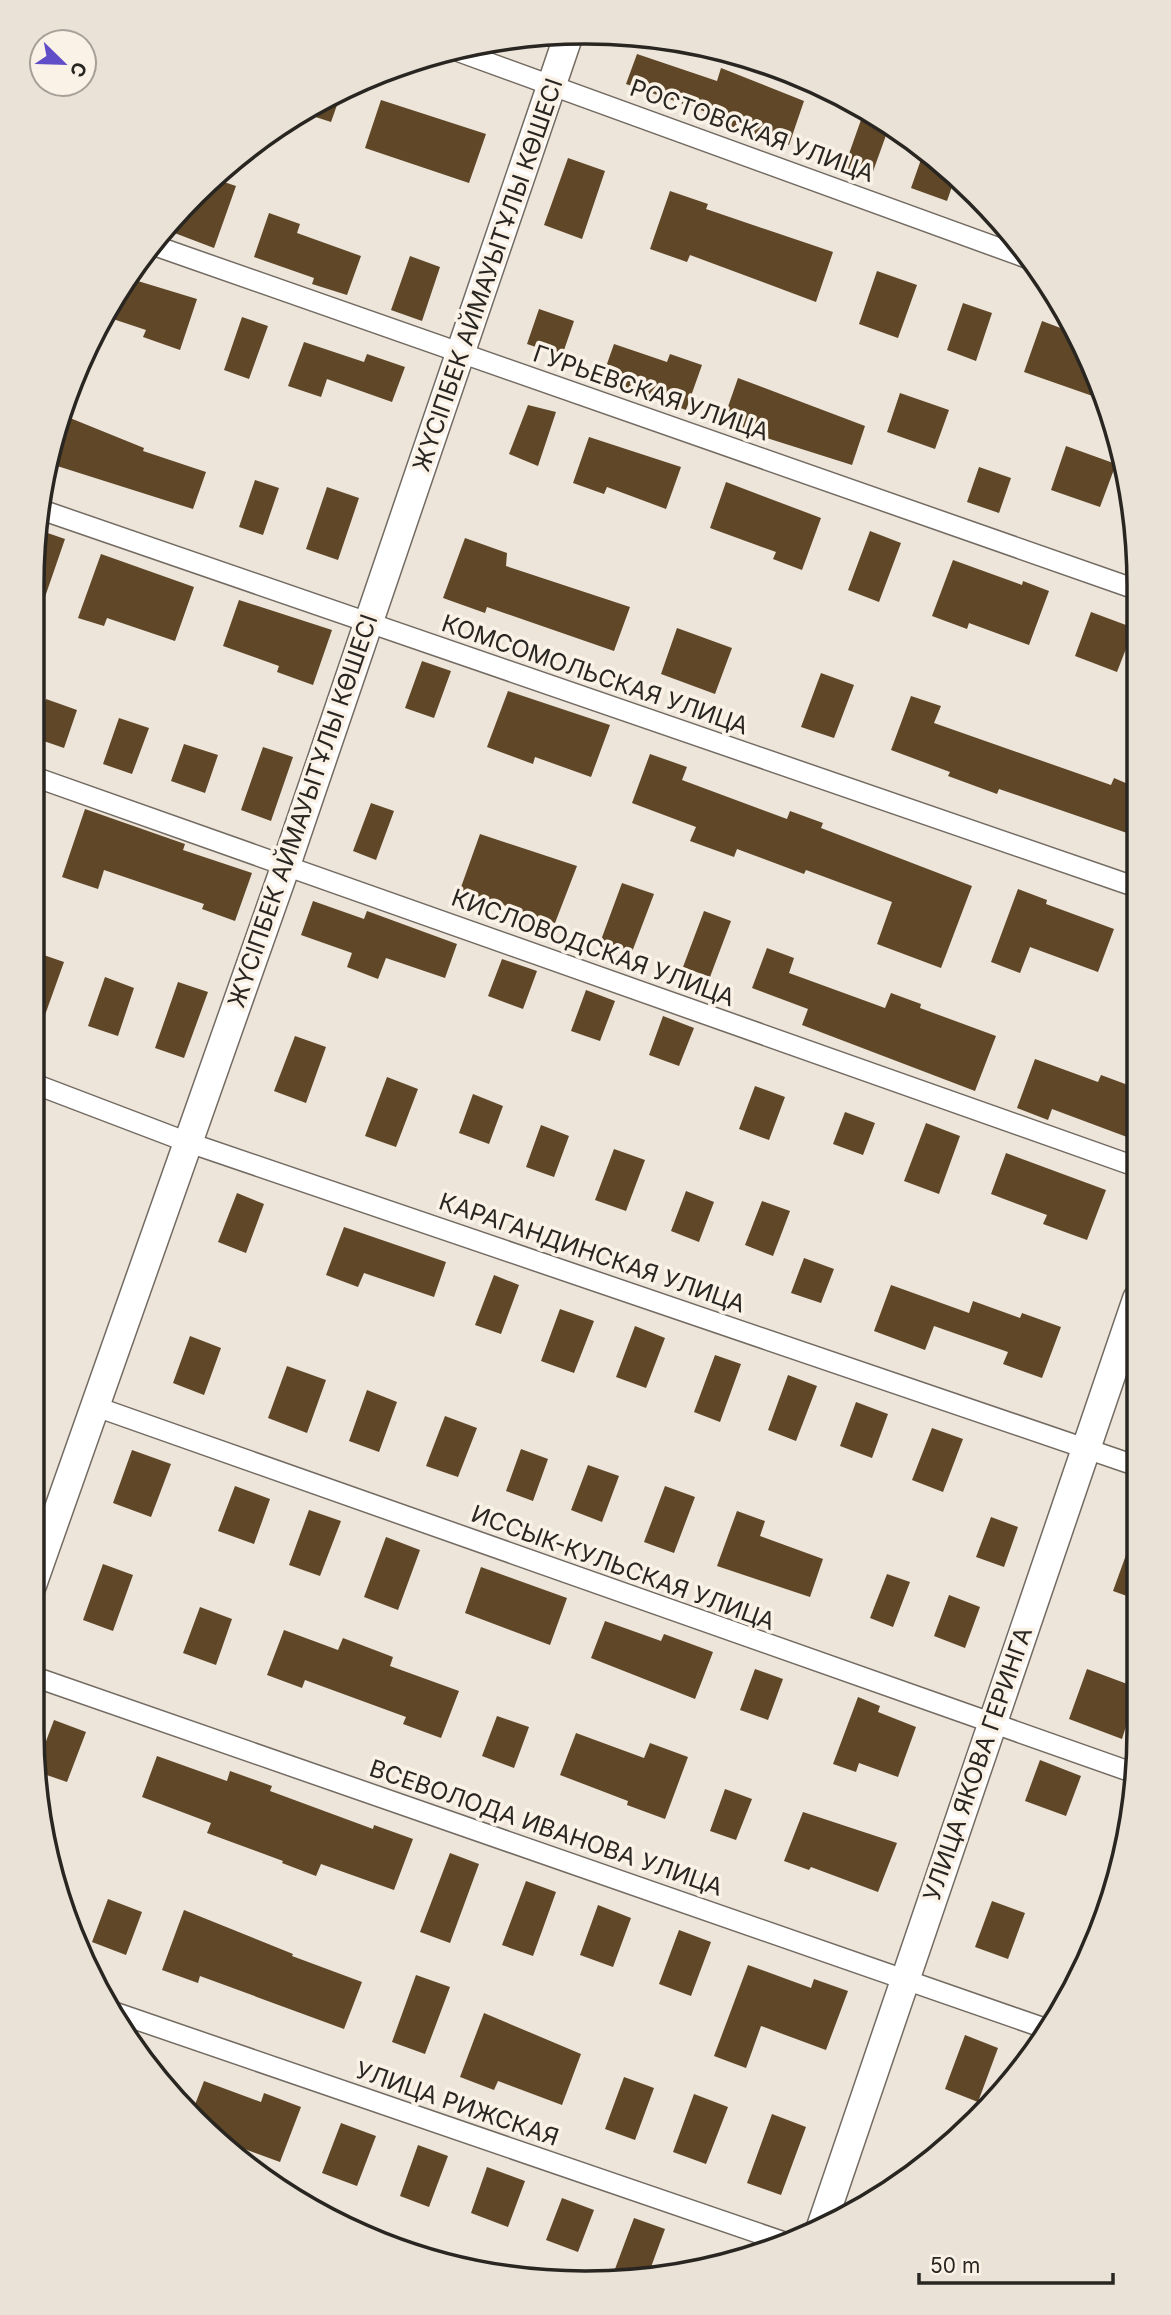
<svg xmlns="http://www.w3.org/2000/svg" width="1171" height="2315" viewBox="0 0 1171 2315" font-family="Inter,sans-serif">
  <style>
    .building { fill: #5f4727 }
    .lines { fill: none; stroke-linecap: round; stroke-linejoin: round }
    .street-casing { stroke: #736b62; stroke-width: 22 }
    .secondary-casing { stroke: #736b62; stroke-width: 31 }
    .street { stroke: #fff; stroke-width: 19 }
    .secondary { stroke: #fff; stroke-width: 28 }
    .labels { text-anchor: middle; stroke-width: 7; stroke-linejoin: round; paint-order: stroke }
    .street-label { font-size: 24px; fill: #292622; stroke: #fbf2e7 }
    .rim { fill: none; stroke: #292622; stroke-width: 3.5 }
  </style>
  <rect width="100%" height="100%" fill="#ede5da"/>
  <!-- building -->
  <path class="building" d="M 637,54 L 717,81 L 721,68 L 804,101 L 789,145 L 703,119 L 706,112 L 626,84 Z
    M 342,91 L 331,122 L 300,112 L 308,106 Z
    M 381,100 L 486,134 L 469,183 L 365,148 Z
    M 862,117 L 889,127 L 871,177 L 844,168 Z
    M 925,148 L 955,178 L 947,201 L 911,188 Z
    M 568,158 L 605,171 L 582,239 L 544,225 Z
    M 212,178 L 236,186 L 214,248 L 164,229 Z
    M 670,191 L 708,204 L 706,209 L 833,252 L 816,302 L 690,255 L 687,262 L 650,249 Z
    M 269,213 L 300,224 L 297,233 L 361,256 L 347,295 L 312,284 L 314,278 L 254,257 Z
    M 410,256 L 440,267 L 422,321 L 391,310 Z
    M 877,271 L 917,285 L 898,338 L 859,324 Z
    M 128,278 L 197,299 L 180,350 L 143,337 L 146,330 L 104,316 Z
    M 963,303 L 992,313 L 976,361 L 947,350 Z
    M 539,309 L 574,321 L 562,356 L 527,344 Z
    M 242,317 L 268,326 L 249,379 L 224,370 Z
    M 1042,321 L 1074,333 L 1097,374 L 1104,400 L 1024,372 Z
    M 304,342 L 364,362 L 367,354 L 405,367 L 392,402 L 327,379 L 321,397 L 288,386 Z
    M 614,344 L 667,362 L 670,354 L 702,365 L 686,410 L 602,378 Z
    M 738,378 L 865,426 L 852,465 L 722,424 Z
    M 900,393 L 949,410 L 935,449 L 887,432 Z
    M 528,405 L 556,412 L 538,466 L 509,454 Z
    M 70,418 L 144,448 L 143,451 L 206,472 L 193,509 L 54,465 Z
    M 589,437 L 681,467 L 666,509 L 607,487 L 604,494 L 573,483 Z
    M 1066,446 L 1116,464 L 1100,507 L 1051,490 Z
    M 979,467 L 1011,478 L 999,513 L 967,502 Z
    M 255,480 L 279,488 L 263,535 L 239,527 Z
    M 726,482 L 821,518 L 802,570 L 773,559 L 776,552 L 710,528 Z
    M 327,487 L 359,498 L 338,560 L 306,549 Z
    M 36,529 L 65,539 L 36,623 L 33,623 L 33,550 Z
    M 870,531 L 901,543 L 879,602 L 848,590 Z
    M 465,538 L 507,553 L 506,566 L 630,607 L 614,651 L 487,607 L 485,613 L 443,598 Z
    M 101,554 L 194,587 L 175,641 L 107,618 L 104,626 L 78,618 Z
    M 953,560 L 1022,585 L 1023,581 L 1049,591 L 1029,645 L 969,623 L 967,629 L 932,616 Z
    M 239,600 L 332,630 L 313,685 L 277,672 L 279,666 L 223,646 Z
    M 1091,612 L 1134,628 L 1117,672 L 1075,656 Z
    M 677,628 L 732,648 L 715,694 L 661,674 Z
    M 422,661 L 451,671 L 434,718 L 405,708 Z
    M 821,673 L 854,685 L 834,738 L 801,727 Z
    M 508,691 L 610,725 L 591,777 L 535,757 L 533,764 L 487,747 Z
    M 911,696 L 941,706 L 934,723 L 1111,785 L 1114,778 L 1135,787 L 1136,811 L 1127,833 L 999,789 L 997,794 L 948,776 L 950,772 L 891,750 Z
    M 46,699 L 77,710 L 64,748 L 32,737 Z
    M 119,718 L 149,728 L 132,774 L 103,764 Z
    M 184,744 L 218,755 L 205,793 L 171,781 Z
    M 263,747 L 293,757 L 271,821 L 241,810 Z
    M 650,754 L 687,767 L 682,780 L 787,819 L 790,811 L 823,823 L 821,828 L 972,886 L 941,968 L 877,944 L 892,902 L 806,870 L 804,874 L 737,849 L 734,857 L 690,841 L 696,827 L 632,803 Z
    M 371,803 L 394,811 L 376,860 L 353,851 Z
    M 85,809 L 185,844 L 183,850 L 252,873 L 235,921 L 202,909 L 204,904 L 104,870 L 98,889 L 62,877 Z
    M 480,834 L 577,866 L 555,923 L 460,890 Z
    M 622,883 L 654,894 L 632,952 L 601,940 Z
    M 1018,889 L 1047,900 L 1046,904 L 1114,929 L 1098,972 L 1030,947 L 1020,973 L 991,962 Z
    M 313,901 L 364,919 L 367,911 L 457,944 L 445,978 L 386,958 L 378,979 L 347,967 L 352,953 L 301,935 Z
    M 704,911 L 731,921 L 710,977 L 683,967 Z
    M 767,948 L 794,958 L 789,973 L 885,1008 L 891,993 L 921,1004 L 920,1008 L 996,1036 L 975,1091 L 802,1025 L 808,1009 L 752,988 Z
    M 32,951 L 64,962 L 35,1043 L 32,1042 Z
    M 502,959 L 537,971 L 523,1009 L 488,996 Z
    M 105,977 L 134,988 L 118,1036 L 88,1026 Z
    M 178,982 L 208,992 L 184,1058 L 155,1048 Z
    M 586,990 L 615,1001 L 600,1041 L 571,1031 Z
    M 663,1016 L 694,1028 L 679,1066 L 649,1055 Z
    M 295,1036 L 326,1047 L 306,1103 L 274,1091 Z
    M 1035,1059 L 1098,1082 L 1101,1075 L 1136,1088 L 1136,1110 L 1127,1137 L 1052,1109 L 1048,1120 L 1017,1108 Z
    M 387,1077 L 418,1089 L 396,1147 L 365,1136 Z
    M 755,1086 L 785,1097 L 769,1140 L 739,1129 Z
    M 473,1094 L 503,1106 L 489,1144 L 459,1133 Z
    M 845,1112 L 875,1123 L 863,1155 L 833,1144 Z
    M 926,1123 L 960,1136 L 939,1194 L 904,1181 Z
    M 541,1125 L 569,1136 L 554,1177 L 526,1167 Z
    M 614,1149 L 645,1160 L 626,1211 L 595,1200 Z
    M 1006,1153 L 1106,1190 L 1087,1240 L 1043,1224 L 1047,1215 L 991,1194 Z
    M 686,1191 L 714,1202 L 699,1242 L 671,1231 Z
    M 237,1193 L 264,1204 L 246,1253 L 218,1242 Z
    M 762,1201 L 790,1211 L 773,1256 L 745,1245 Z
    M 344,1227 L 446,1262 L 434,1297 L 364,1273 L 358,1287 L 326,1275 Z
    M 804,1258 L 834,1269 L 821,1303 L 791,1293 Z
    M 494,1275 L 519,1285 L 501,1334 L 475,1325 Z
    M 891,1285 L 969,1313 L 973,1301 L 1020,1318 L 1022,1313 L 1061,1327 L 1042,1378 L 1003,1364 L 1008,1352 L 934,1326 L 925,1350 L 874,1331 Z
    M 560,1309 L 594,1321 L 574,1373 L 541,1361 Z
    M 635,1326 L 665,1338 L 646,1388 L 616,1377 Z
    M 190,1336 L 221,1348 L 204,1395 L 173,1383 Z
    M 715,1355 L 741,1364 L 720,1422 L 694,1412 Z
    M 287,1366 L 326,1380 L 307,1433 L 268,1418 Z
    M 788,1375 L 817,1386 L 796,1441 L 768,1430 Z
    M 367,1390 L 397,1402 L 379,1452 L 349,1441 Z
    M 856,1402 L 888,1414 L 872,1458 L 840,1446 Z
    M 445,1416 L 477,1428 L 458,1477 L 426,1466 Z
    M 932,1428 L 963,1439 L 943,1492 L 912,1480 Z
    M 521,1449 L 548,1459 L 533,1501 L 506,1491 Z
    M 132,1450 L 171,1464 L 151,1517 L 113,1503 Z
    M 588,1465 L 619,1476 L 602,1522 L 571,1510 Z
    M 235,1486 L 270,1499 L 254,1544 L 218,1531 Z
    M 665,1486 L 695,1497 L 674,1553 L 644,1542 Z
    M 309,1510 L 341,1521 L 320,1576 L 289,1565 Z
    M 737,1511 L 765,1521 L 760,1536 L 823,1559 L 810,1597 L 717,1566 Z
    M 991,1517 L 1018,1527 L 1004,1567 L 976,1557 Z
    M 1135,1530 L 1138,1531 L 1138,1600 L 1113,1591 Z
    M 386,1537 L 420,1550 L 398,1610 L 364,1597 Z
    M 103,1564 L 133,1575 L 113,1631 L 83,1620 Z
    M 481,1567 L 567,1598 L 550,1645 L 465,1613 Z
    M 887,1574 L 910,1582 L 893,1627 L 870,1618 Z
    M 949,1595 L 980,1607 L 965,1648 L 934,1636 Z
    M 200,1607 L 232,1619 L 216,1665 L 183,1653 Z
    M 605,1621 L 661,1641 L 664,1634 L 713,1652 L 695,1699 L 591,1658 Z
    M 284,1630 L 338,1650 L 343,1638 L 393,1657 L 390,1666 L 459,1691 L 441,1738 L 403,1724 L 406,1717 L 305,1680 L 302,1688 L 267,1675 Z
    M 755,1669 L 783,1679 L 768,1720 L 740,1710 Z
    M 1087,1669 L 1138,1688 L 1122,1739 L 1069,1719 Z
    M 858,1697 L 880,1706 L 878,1712 L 916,1727 L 898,1777 L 859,1763 L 856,1772 L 833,1764 Z
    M 497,1716 L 529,1727 L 514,1768 L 482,1756 Z
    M 54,1720 L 86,1732 L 67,1782 L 38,1772 L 37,1765 Z
    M 576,1733 L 644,1758 L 650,1743 L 688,1757 L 665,1819 L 627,1805 L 628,1801 L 560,1775 Z
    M 157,1756 L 227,1781 L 230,1771 L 272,1786 L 270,1791 L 373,1829 L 374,1825 L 413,1839 L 394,1890 L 321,1864 L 316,1876 L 282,1863 L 283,1861 L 207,1833 L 211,1823 L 142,1797 Z
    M 1040,1760 L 1081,1776 L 1066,1816 L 1025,1801 Z
    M 725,1789 L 752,1799 L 736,1840 L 710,1831 Z
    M 803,1812 L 897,1843 L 878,1892 L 811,1867 L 809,1870 L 784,1861 Z
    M 450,1853 L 479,1864 L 450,1943 L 420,1932 Z
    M 526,1881 L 556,1892 L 533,1956 L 502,1945 Z
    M 108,1899 L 142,1912 L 126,1955 L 92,1942 Z
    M 992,1901 L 1025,1913 L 1008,1959 L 975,1947 Z
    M 598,1905 L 631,1918 L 613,1967 L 580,1955 Z
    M 184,1910 L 293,1954 L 292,1956 L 362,1982 L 344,2029 L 200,1976 L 198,1983 L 162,1970 Z
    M 679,1930 L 711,1942 L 691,1996 L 659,1984 Z
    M 748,1965 L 811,1988 L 814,1979 L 848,1991 L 826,2050 L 761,2026 L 746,2068 L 714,2056 Z
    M 416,1975 L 450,1987 L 425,2054 L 392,2042 Z
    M 484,2013 L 581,2054 L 562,2105 L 498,2081 L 494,2090 L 460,2077 Z
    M 965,2035 L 998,2048 L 978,2102 L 945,2089 Z
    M 624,2077 L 654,2088 L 635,2140 L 605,2129 Z
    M 204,2081 L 261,2102 L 264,2093 L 301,2107 L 280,2162 L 212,2137 L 191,2115 Z
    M 694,2094 L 728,2107 L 706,2164 L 673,2152 Z
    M 772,2114 L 806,2127 L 781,2195 L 747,2183 Z
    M 341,2123 L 376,2136 L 357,2186 L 322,2173 Z
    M 418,2145 L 448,2156 L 429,2207 L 400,2196 Z
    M 487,2167 L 525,2181 L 508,2227 L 471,2213 Z
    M 562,2198 L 594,2210 L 578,2252 L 546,2240 Z
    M 634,2218 L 665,2229 L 647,2278 L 615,2269 Z"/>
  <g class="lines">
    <defs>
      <path id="street" d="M 454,50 L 1032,260
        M 150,244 L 1135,589
        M 39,509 L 1136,887
        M 32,776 L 1137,1167
        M 32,1083 L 187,1142 L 1137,1466
        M 94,1406 L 1137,1774
        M 32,1676 L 1044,2028
        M 117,2013 L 781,2241"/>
      <path id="secondary" d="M 32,1585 L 286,865 L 569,34
        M 820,2230 L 1137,1299"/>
    </defs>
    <!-- street casing -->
    <use href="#street" class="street-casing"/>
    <!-- secondary casing -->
    <use href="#secondary" class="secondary-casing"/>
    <!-- street -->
    <use href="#street" class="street"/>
    <!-- secondary -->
    <use href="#secondary" class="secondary"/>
  </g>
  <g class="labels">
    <!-- street labels -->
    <g class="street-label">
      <text transform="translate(752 131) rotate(20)" y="8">РОСТОВСКАЯ УЛИЦА</text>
      <text transform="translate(488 275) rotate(-71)" y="8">ЖҮСІПБЕК АЙМАУЫТҰЛЫ КӨШЕСІ</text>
      <text transform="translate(651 393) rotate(19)" y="8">ГУРЬЕВСКАЯ УЛИЦА</text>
      <text transform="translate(595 675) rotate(19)" y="8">КОМСОМОЛЬСКАЯ УЛИЦА</text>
      <text transform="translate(303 811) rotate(-71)" y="8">ЖҮСІПБЕК АЙМАУЫТҰЛЫ КӨШЕСІ</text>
      <text transform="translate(593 948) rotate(20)" y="8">КИСЛОВОДСКАЯ УЛИЦА</text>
      <text transform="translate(592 1253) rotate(19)" y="8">КАРАГАНДИНСКАЯ УЛИЦА</text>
      <text transform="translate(623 1568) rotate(20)" y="8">ИССЫК-КУЛЬСКАЯ УЛИЦА</text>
      <text transform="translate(978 1764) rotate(-71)" y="8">УЛИЦА ЯКОВА ГЕРИНГА</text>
      <text transform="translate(546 1828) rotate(19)" y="8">ВСЕВОЛОДА ИВАНОВА УЛИЦА</text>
      <text transform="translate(457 2104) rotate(19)" y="8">УЛИЦА РИЖСКАЯ</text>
    </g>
  </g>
  <!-- crop -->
  <path d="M0 0H1171V2315H0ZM585 44H586A541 541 0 0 1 1127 585V1730A541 541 0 0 1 586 2271H585A541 541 0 0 1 44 1730V585A541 541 0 0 1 585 44Z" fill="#eae2d7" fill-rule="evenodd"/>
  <path class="rim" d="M585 44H586A541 541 0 0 1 1127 585V1730A541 541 0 0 1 586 2271H585A541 541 0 0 1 44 1730V585A541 541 0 0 1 585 44Z"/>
  <!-- north arrow -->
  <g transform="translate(63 63) rotate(113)"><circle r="33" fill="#fbf2e7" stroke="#a7a098" stroke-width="2"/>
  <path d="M0-5L12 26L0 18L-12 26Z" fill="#5f4ec7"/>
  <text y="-10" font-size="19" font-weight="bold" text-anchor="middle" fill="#292622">С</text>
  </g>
  <!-- scale -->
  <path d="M919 2273v10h194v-10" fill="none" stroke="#292622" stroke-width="3.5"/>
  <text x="930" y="2273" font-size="21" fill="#292622" stroke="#fbf2e7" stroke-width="5" paint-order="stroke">50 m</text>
</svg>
